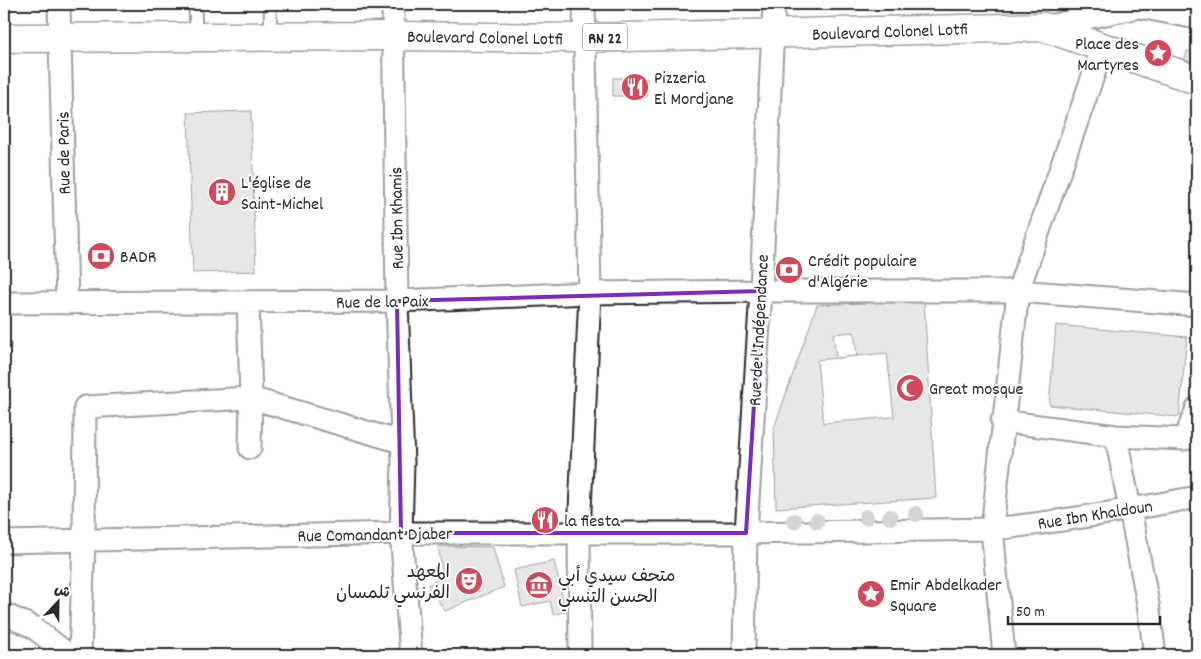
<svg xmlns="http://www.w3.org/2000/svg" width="1201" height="659" viewBox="0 0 1201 659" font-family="Dekko,'Playpen Sans Arabic',sans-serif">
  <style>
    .building { fill: #cbcbcb; stroke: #2b2b2b; fill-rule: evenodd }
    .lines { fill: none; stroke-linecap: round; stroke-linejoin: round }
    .service-casing { stroke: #2b2b2b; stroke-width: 15 }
    .minor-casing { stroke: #2b2b2b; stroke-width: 25 }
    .primary-casing { stroke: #2b2b2b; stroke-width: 31 }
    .service { stroke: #fff; stroke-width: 11 }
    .minor { stroke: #fff; stroke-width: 21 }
    .primary { stroke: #fff; stroke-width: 28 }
    .tree { fill: #a3a3a3 }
    .marked { fill: none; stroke: #7b2cbf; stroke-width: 4; stroke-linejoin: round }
    .labels { text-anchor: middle; stroke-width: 4; stroke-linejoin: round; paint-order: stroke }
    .shield { fill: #fff; stroke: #6b6b6b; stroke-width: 1 }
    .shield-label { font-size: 16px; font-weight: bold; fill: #2b2b2b }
    .street-label { font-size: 18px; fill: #2b2b2b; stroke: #fff }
    .poi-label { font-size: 18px; fill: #2b2b2b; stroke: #fff; text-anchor: start }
  </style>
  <rect width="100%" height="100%" fill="#fff"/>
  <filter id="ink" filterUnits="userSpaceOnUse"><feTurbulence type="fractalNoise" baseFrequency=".02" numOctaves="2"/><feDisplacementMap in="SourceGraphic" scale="10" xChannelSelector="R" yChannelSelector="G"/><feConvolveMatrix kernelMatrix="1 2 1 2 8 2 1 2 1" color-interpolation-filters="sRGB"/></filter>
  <g filter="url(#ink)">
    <!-- building -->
    <path class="building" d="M 1187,51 L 1197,54 L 1194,64 L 1184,61 Z
      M 613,78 L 624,78 L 623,96 L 613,96 Z
      M 624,78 L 647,78 L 647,97 L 623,96 Z
      M 251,111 L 256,271 L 193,273 L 188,113 Z
      M 924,300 L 936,498 L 776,508 L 774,428 L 817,305 ZM 887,353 L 894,417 L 823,423 L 817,360 Z
      M 1056,325 L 1187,337 L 1179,417 L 1049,405 Z
      M 854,332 L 857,356 L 836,358 L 833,334 Z
      M 438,546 L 493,547 L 504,587 L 445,611 L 428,585 L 443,576 Z
      M 554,561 L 566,612 L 553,614 L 550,601 L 522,607 L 514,570 Z"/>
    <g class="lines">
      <defs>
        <path id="service" d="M 195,4 L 196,36
          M 270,4 L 271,36"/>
        <path id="minor" d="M 59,4 L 67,303
          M 393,4 L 397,301 L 403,463 L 401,533 L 411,655
          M 1044,27 L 1139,7 L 1197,18
          M 248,302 L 251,398 L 250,448
          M 4,303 L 397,301 L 590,293 L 761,291 L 1018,291 L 1197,305
          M 1002,421 L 1116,436 L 1185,439 L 1197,408
          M 1116,436 L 1148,604 L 1155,655
          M 4,542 L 401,533 L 746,533 L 992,529 C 1061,522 1129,510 1197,497
          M 4,614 L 33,627 L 69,655
          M 80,655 L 84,540 L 85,407 L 251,398 L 401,442
          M 580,655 L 579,532 L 590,293 L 584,4
          M 744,655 L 746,533 L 761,291 L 774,4
          M 1004,655 L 992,529 L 1018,291 L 1103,47"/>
        <path id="primary" d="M 4,38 L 394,36 L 585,38 L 1044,27 L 1197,80"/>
      </defs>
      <!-- service casing -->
      <use href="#service" class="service-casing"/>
      <!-- minor casing -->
      <use href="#minor" class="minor-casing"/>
      <!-- primary casing -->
      <use href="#primary" class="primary-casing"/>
      <!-- service -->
      <use href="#service" class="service"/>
      <!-- minor -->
      <use href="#minor" class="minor"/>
      <!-- primary -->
      <use href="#primary" class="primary"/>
    </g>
    <!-- trees -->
    <g class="tree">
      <circle cx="916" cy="514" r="8"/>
      <circle cx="866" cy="517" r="8"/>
      <circle cx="890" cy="517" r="8"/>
      <circle cx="794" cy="521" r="8"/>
      <circle cx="817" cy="521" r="8"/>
    </g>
  </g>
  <!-- marked area -->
  <path d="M0 0H1201V659H0ZM 761,291 L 746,533 L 401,533 L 397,301 Z" fill="#fff" fill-opacity=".55" fill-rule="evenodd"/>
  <path class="marked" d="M 761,291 L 746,533 L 401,533 L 397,301 Z"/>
  <!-- icons -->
  <defs>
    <symbol id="sight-disc" viewBox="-11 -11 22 22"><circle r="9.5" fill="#d1495b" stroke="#fff"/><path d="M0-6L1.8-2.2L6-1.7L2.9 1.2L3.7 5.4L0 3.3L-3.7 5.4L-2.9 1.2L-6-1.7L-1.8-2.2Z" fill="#fff"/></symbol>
    <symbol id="restaurant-disc" viewBox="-11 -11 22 22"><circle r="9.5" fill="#d1495b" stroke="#fff"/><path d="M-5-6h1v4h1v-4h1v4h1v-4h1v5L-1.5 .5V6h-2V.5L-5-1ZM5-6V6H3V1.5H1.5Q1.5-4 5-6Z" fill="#fff"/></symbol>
    <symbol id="building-disc" viewBox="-11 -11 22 22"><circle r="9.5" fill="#d1495b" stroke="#fff"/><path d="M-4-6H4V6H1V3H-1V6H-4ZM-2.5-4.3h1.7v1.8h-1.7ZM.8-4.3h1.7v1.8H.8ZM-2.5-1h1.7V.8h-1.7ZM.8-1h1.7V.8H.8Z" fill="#fff"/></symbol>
    <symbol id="bank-disc" viewBox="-11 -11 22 22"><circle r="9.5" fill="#d1495b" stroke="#fff"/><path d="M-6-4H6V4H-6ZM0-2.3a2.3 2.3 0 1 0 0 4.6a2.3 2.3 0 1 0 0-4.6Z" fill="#fff"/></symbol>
    <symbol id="mosque-disc" viewBox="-11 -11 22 22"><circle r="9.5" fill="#d1495b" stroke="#fff"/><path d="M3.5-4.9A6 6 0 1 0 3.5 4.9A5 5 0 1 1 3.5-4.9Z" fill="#fff"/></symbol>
    <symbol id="theatre-disc" viewBox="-11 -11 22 22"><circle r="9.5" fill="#d1495b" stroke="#fff"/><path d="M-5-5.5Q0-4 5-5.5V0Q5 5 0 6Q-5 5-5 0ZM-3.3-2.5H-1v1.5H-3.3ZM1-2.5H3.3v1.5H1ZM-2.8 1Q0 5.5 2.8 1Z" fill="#fff"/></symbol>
    <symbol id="museum-disc" viewBox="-11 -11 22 22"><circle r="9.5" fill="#d1495b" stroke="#fff"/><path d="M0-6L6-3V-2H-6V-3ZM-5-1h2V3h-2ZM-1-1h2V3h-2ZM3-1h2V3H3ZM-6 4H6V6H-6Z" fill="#fff"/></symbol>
  </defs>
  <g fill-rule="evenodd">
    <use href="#sight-disc" x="1142" y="37" width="32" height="32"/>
    <use href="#restaurant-disc" x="619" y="71" width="32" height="32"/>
    <use href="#building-disc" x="206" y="176" width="32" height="32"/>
    <use href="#bank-disc" x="85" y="240" width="32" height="32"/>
    <use href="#bank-disc" x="773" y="254" width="32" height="32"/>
    <use href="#mosque-disc" x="894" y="372" width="32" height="32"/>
    <use href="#restaurant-disc" x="529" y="504" width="32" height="32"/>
    <use href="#theatre-disc" x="453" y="565" width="32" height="32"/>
    <use href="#museum-disc" x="523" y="569" width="32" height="32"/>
    <use href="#sight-disc" x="855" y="578" width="32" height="32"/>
  </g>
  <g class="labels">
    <!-- shield labels -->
    <rect class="shield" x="582.5" y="23.5" width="45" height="27" rx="4"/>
    <g class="shield-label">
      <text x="605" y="43">RN 22</text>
    </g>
    <!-- street labels -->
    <g class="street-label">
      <text transform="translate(890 31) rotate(-2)" y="6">Boulevard Colonel Lotfi</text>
      <text transform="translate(485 37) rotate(1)" y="6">Boulevard Colonel Lotfi</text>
      <text transform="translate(63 153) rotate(-91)" y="6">Rue de Paris</text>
      <text transform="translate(396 218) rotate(-91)" y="6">Rue Ibn Khamis</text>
      <text transform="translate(382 301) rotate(-1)" y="6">Rue de la Paix</text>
      <text transform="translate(758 330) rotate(-87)" y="6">Rue de l'Indépendance</text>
      <text transform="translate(1095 514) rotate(-9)" y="6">Rue Ibn Khaldoun</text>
      <text transform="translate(375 534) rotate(-1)" y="6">Rue Comandant Djaber</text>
    </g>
    <!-- poi labels -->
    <g class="poi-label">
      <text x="1139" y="49" text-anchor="end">Place des<tspan x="1139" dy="21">Martyres</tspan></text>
      <text x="654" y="83">Pizzeria<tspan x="654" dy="21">El Mordjane</tspan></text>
      <text x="241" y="188">L'église de<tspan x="241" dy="21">Saint-Michel</tspan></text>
      <text x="120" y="262">BADR</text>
      <text x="808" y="266">Crédit populaire<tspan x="808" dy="21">d'Algérie</tspan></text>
      <text x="929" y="394">Great mosque</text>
      <text x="564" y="526">la fiesta</text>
      <text x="450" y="577" text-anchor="end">المعهد<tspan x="450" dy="21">الفرنسي تلمسان</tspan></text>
      <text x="558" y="581">متحف سيدي أبي<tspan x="558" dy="21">الحسن التنسي</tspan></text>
      <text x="890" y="590">Emir Abdelkader<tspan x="890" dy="21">Square</tspan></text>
    </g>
  </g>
  <!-- margin -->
  <rect width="1201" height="659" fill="none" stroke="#fff" stroke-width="20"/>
  <rect x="10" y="10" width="1181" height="639" fill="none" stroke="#2b2b2b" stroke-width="2" filter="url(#ink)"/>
  <!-- north arrow -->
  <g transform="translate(58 602) rotate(22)" stroke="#ffffff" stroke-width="4" paint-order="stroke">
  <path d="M0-4L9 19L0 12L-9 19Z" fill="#2b2b2b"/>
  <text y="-8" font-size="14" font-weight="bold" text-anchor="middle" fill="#2b2b2b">ش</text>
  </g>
  <!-- scale -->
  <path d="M1008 616v8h152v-8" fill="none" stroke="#2b2b2b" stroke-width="2.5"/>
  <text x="1016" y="616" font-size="15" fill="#2b2b2b" stroke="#ffffff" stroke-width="4" paint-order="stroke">50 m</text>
</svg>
